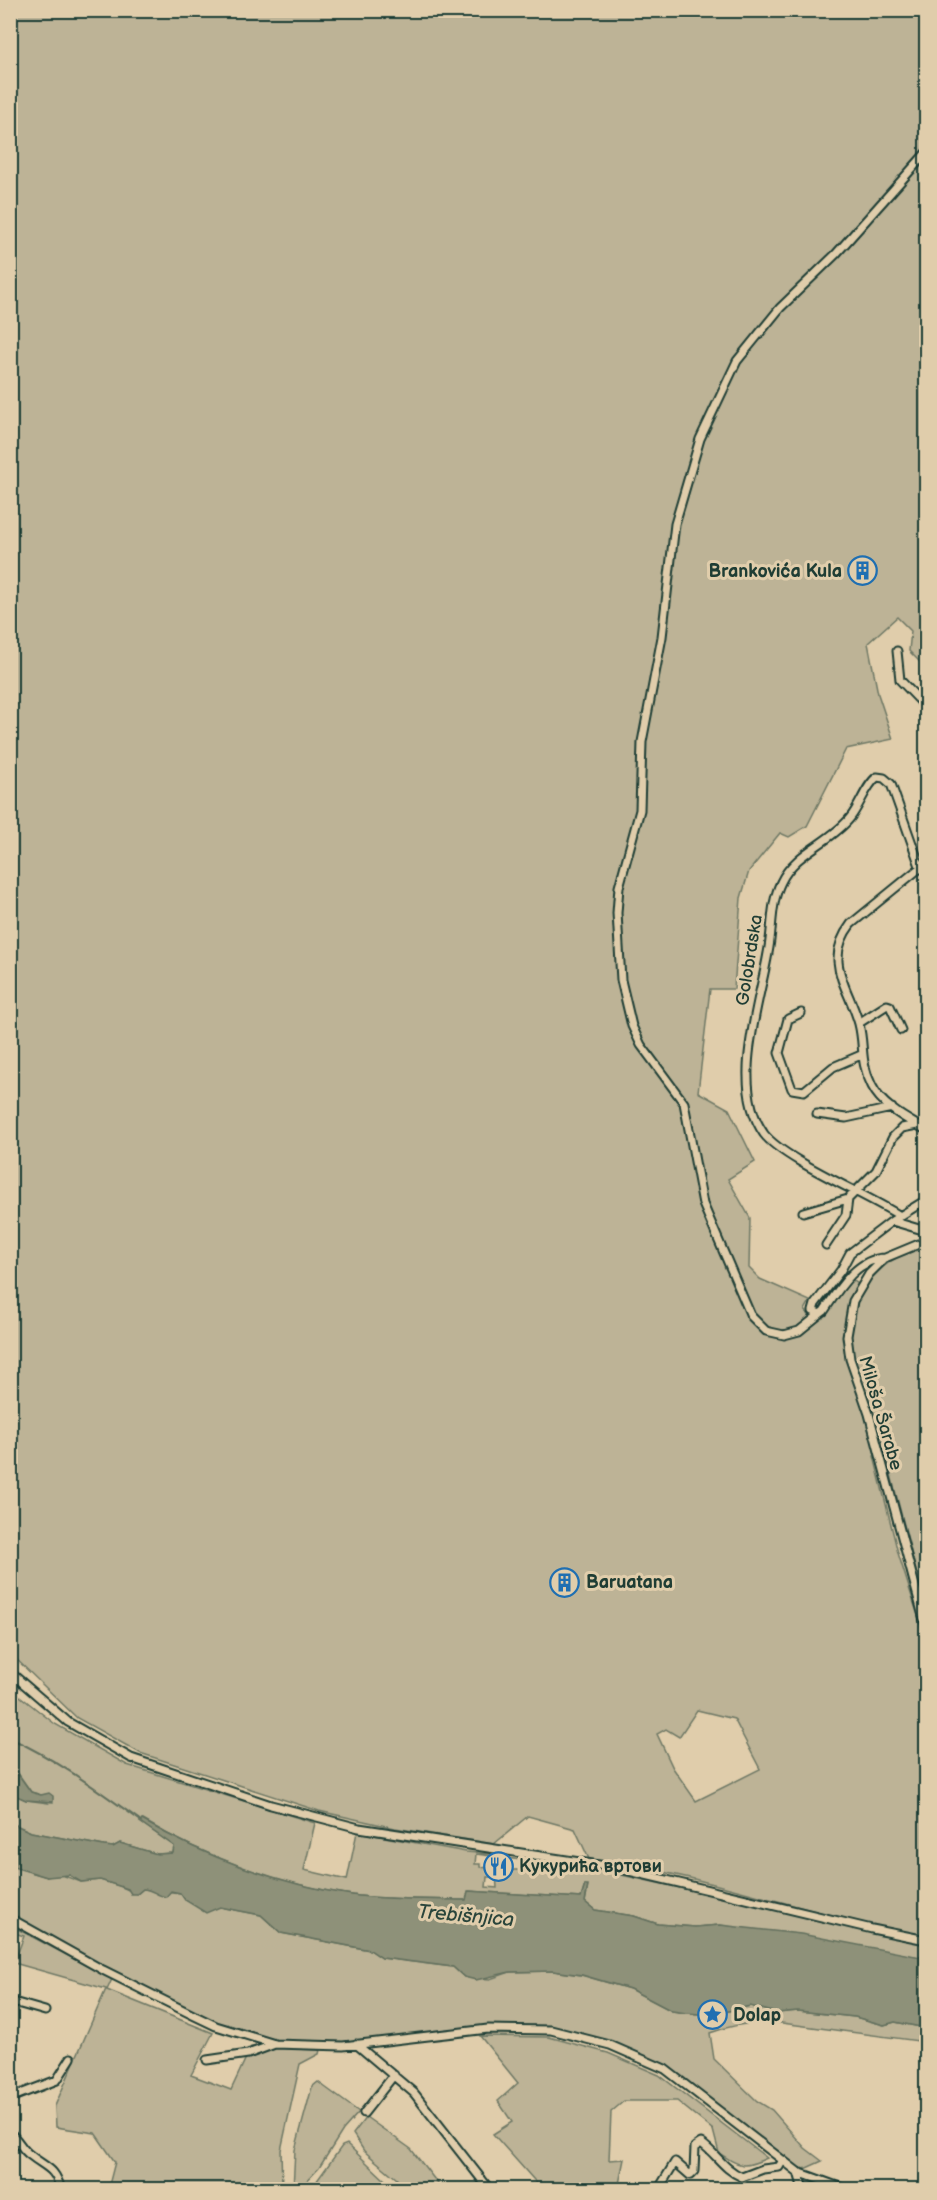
<svg xmlns="http://www.w3.org/2000/svg" width="937" height="2200" viewBox="0 0 937 2200" font-family="'Balsamiq Sans',sans-serif">
  <style>
    .green { fill: #bdb396; stroke: #6e7865; stroke-width: 1.5; fill-rule: evenodd }
    .water { fill: #8e9179; stroke: #626f5d; stroke-width: 1.5 }
    .lines { fill: none; stroke-linecap: round; stroke-linejoin: round }
    .stream { stroke: #626f5d; stroke-width: 2 }
    .street-casing { stroke: #1f3d34; stroke-width: 11 }
    .street { stroke: #e0cdab; stroke-width: 7 }
    .labels { text-anchor: middle; stroke-width: 6; stroke-linejoin: round; paint-order: stroke }
    .poi-label { font-size: 18px; font-weight: bold; fill: #1f3d34; stroke: #e0cdab; text-anchor: start }
    .street-label { font-size: 18px; fill: #1f3d34; stroke: #e0cdab }
    .water-label { font-size: 20px; font-style: italic; fill: #2a453b; stroke: #e0cdab }
  </style>
  <rect width="100%" height="100%" fill="#e0cdab"/>
  <filter id="ink" filterUnits="userSpaceOnUse"><feTurbulence type="fractalNoise" baseFrequency=".0167" numOctaves="2"/><feDisplacementMap in="SourceGraphic" scale="12" xChannelSelector="R" yChannelSelector="G"/><feConvolveMatrix kernelMatrix="1 2 1 2 8 2 1 2 1" color-interpolation-filters="sRGB"/></filter>
  <g filter="url(#ink)">
    <!-- green -->
    <path class="green" d="M 11,11 L 926,11 L 926,151 L 736,360 L 721,390 L 682,493 L 646,726 L 638,810 L 618,887 L 617,945 L 631,1026 L 683,1103 L 696,1179 L 750,1317 L 778,1336 L 791,1337 L 801,1333 L 851,1279 L 858,1284 L 850,1299 L 847,1318 C 866,1278 883,1259 926,1245 L 926,1609 L 884,1448 L 874,1456 L 898,1553 L 926,1641 L 926,1937 C 813,1916 704,1874 589,1859 L 575,1829 L 528,1816 L 494,1844 L 395,1828 L 319,1811 L 140,1753 L 77,1718 L 11,1654 ZM 697,1710 L 734,1719 L 760,1769 L 696,1801 L 673,1768 L 657,1734 L 666,1729 L 679,1737 Z
      M 926,155 L 926,668 L 909,651 L 911,631 L 897,617 L 868,643 L 878,694 L 893,739 L 846,749 L 807,826 L 789,837 L 780,833 L 749,871 L 741,898 L 734,989 L 710,989 L 698,1092 L 729,1109 L 755,1162 L 728,1179 L 750,1218 L 749,1268 L 760,1279 L 810,1301 L 805,1310 L 811,1318 C 790,1338 784,1334 758,1325 L 704,1204 L 685,1102 L 653,1059 L 633,1026 L 622,980 L 619,945 L 620,887 L 637,829 L 643,742 L 676,524 L 701,439 L 738,362 L 781,309 Z
      M 11,1689 L 55,1724 L 127,1765 L 315,1823 L 304,1870 L 347,1880 L 357,1832 L 466,1852 L 503,1855 L 503,1858 L 576,1865 L 926,1942 L 926,1958 L 720,1925 L 695,1927 L 658,1924 L 634,1916 L 595,1910 L 585,1902 L 588,1886 L 585,1885 L 581,1898 L 469,1891 L 466,1900 C 429,1899 389,1900 352,1895 C 281,1885 204,1857 143,1820 L 140,1822 L 174,1846 L 173,1853 L 157,1854 L 120,1843 L 113,1847 L 104,1846 L 31,1832 L 11,1823 L 10,1792 L 26,1800 L 48,1803 L 41,1795 L 31,1792 L 11,1763 ZM 476,1854 L 528,1861 L 528,1867 L 523,1866 L 522,1870 L 500,1870 L 500,1873 L 496,1873 L 497,1888 L 486,1887 L 487,1877 L 491,1877 L 491,1873 L 488,1872 L 489,1868 L 480,1867 L 480,1864 L 475,1864 Z
      M 10,1866 L 47,1877 L 59,1874 L 81,1882 L 100,1880 L 120,1886 L 137,1894 L 143,1889 L 181,1893 L 185,1900 L 261,1915 L 281,1933 L 370,1950 L 382,1958 L 453,1967 L 464,1977 L 490,1979 L 510,1972 L 553,1971 L 581,1975 L 630,1989 L 672,2011 L 686,2013 L 712,2015 L 750,2006 L 777,2013 L 798,2011 L 855,2017 L 884,2025 L 895,2022 L 926,2028 L 926,2042 L 774,2022 C 752,2022 731,2025 710,2033 L 714,2059 L 757,2101 L 772,2110 L 805,2148 L 822,2161 L 798,2172 L 665,2069 L 610,2045 L 551,2030 L 488,2029 L 356,2044 L 275,2044 L 216,2026 L 11,1918 Z
      M 10,1925 L 112,1979 L 107,1990 L 213,2033 L 191,2075 L 231,2090 L 251,2047 L 320,2050 L 319,2054 L 300,2064 L 281,2150 L 282,2189 L 108,2189 L 115,2162 L 95,2133 L 56,2127 L 55,2106 L 106,1989 L 14,1963 L 24,1936 L 11,1932 Z
      M 480,2036 L 549,2037 L 608,2053 L 659,2075 L 767,2158 C 743,2169 741,2167 719,2153 L 713,2130 L 677,2101 L 624,2101 L 611,2112 L 609,2160 L 624,2159 L 618,2189 L 542,2189 L 493,2134 L 512,2122 L 498,2101 L 518,2083 Z
      M 318,2082 L 359,2112 L 343,2130 L 319,2168 L 299,2189 L 293,2189 L 295,2150 L 312,2087 Z
      M 366,2117 L 411,2149 L 442,2189 L 396,2189 L 397,2179 L 364,2151 L 353,2134 Z
      M 347,2144 L 386,2181 L 389,2184 L 386,2189 L 311,2189 L 342,2146 Z"/>
    <!-- water -->
    <path class="water" d="M 10,1763 L 31,1792 L 41,1795 L 49,1793 L 53,1796 L 53,1802 L 26,1800 L 12,1794 Z
      M 142,1820 C 205,1857 279,1884 352,1895 C 389,1900 429,1899 466,1900 L 468,1891 L 581,1898 L 585,1885 L 588,1885 L 585,1902 L 595,1910 L 634,1916 L 658,1924 L 695,1927 L 720,1925 L 801,1934 L 926,1958 L 926,2028 L 895,2022 L 884,2025 L 855,2017 L 798,2011 L 777,2013 L 750,2006 L 712,2015 L 686,2013 L 672,2011 L 630,1989 L 582,1975 L 553,1971 L 510,1972 L 476,1980 L 464,1977 L 453,1967 L 382,1958 L 370,1950 L 281,1933 L 261,1915 L 220,1907 L 206,1913 L 185,1900 L 180,1893 L 171,1891 L 166,1897 C 157,1896 152,1889 143,1889 L 137,1894 L 131,1894 L 128,1889 L 100,1880 L 81,1882 L 69,1875 L 47,1877 L 11,1866 L 11,1823 L 31,1832 L 104,1846 L 113,1847 L 120,1843 L 157,1854 L 173,1853 L 174,1846 L 140,1822 Z"/>
    <g class="lines">
      <!-- stream -->
      <path class="stream" d="M 10,1738 C 58,1760 99,1791 141,1821"/>
      <defs>
        <path id="street" d="M 897,651 L 900,680 L 926,707
          M 801,1013 L 788,1019 L 779,1053 L 792,1089 L 804,1091 L 833,1067 L 861,1055
          M 859,1023 L 887,1005 L 890,1006 L 901,1030
          M 817,1114 L 846,1118 L 892,1108
          M 917,1125 C 901,1116 881,1104 872,1086 C 859,1060 865,1048 859,1024 C 849,987 822,962 851,924 L 926,863
          M 803,1212 L 848,1199
          M 900,1216 C 868,1195 784,1160 764,1134 C 730,1086 759,1006 768,953 C 773,929 770,904 781,882 C 795,852 830,843 850,818 C 860,806 866,785 877,777 L 884,778 L 891,784 L 921,869
          M 892,1221 L 926,1231
          M 926,1241 L 885,1258 L 869,1274 L 853,1301 L 847,1336 L 850,1359 L 869,1414 L 926,1627
          M 826,1245 L 846,1215 L 848,1199 L 876,1171 L 893,1137 L 902,1128 L 917,1125 L 926,1130
          M 885,1258 C 857,1258 838,1290 824,1311 L 820,1314 L 813,1311 L 815,1304 L 841,1270 L 850,1253 L 892,1221 L 926,1200
          M 820,1314 L 799,1331 L 784,1335 L 766,1331 L 751,1316 L 703,1204 L 684,1103 L 641,1045 L 632,1026 L 621,980 L 617,913 L 619,887 L 640,810 L 642,742 L 662,637 L 675,524 L 700,439 L 737,361 L 780,308 L 836,254 L 926,153
          M 10,1672 L 68,1722 L 131,1758 L 271,1805 L 359,1828 L 612,1867 L 872,1929 L 926,1940
          M 10,1918 L 103,1970 L 193,2015 L 216,2026 L 275,2044 L 343,2046 L 488,2029 L 551,2030 L 610,2045 L 665,2069 L 798,2172 L 848,2190
          M 10,2001 L 45,2011
          M 356,2044 L 414,2093 L 490,2190
          M 207,2060 L 248,2054 L 275,2044
          M 10,2098 L 57,2080 L 71,2058
          M 364,2113 L 394,2075
          M 10,2133 C 18,2139 22,2150 30,2155 C 46,2168 55,2167 61,2190
          M 798,2172 L 803,2190
          M 658,2190 L 675,2162 L 690,2175 L 694,2171 L 695,2147 L 701,2143 C 716,2153 723,2169 742,2177 L 763,2169 L 779,2167 L 783,2160"/>
      </defs>
      <!-- street casing -->
      <use href="#street" class="street-casing"/>
      <!-- street -->
      <use href="#street" class="street"/>
    </g>
  </g>
  <!-- icons -->
  <defs>
    <symbol id="building-ring" viewBox="-11 -11 22 22"><circle r="9.5" fill="#e0cdab" stroke="#1f6fb2" stroke-width="1.5"/><path d="M-4-6H4V6H1V3H-1V6H-4ZM-2.5-4.3h1.7v1.8h-1.7ZM.8-4.3h1.7v1.8H.8ZM-2.5-1h1.7V.8h-1.7ZM.8-1h1.7V.8H.8Z" fill="#1f6fb2"/></symbol>
    <symbol id="restaurant-ring" viewBox="-11 -11 22 22"><circle r="9.5" fill="#e0cdab" stroke="#1f6fb2" stroke-width="1.5"/><path d="M-5-6h1v4h1v-4h1v4h1v-4h1v5L-1.5 .5V6h-2V.5L-5-1ZM5-6V6H3V1.5H1.5Q1.5-4 5-6Z" fill="#1f6fb2"/></symbol>
    <symbol id="sight-ring" viewBox="-11 -11 22 22"><circle r="9.5" fill="#e0cdab" stroke="#1f6fb2" stroke-width="1.5"/><path d="M0-6L1.8-2.2L6-1.7L2.9 1.2L3.7 5.4L0 3.3L-3.7 5.4L-2.9 1.2L-6-1.7L-1.8-2.2Z" fill="#1f6fb2"/></symbol>
  </defs>
  <g fill-rule="evenodd">
    <use href="#building-ring" x="846" y="554" width="33" height="33"/>
    <use href="#building-ring" x="548" y="1566" width="33" height="33"/>
    <use href="#restaurant-ring" x="482" y="1850" width="33" height="33"/>
    <use href="#sight-ring" x="696" y="1998" width="33" height="33"/>
  </g>
  <g class="labels">
    <!-- poi labels -->
    <g class="poi-label">
      <text x="842" y="577" text-anchor="end">Brankovića Kula</text>
      <text x="586" y="1588">Baruatana</text>
      <text x="519" y="1872">Кукурића вртови</text>
      <text x="733" y="2021">Dolap</text>
    </g>
    <!-- street labels -->
    <g class="street-label">
      <text transform="translate(749 960) rotate(-81)" y="6">Golobrdska</text>
      <text transform="translate(881 1413) rotate(74)" y="6">Miloša Šarabe</text>
    </g>
    <!-- water labels -->
    <g class="water-label">
      <text transform="translate(466 1915) rotate(5)" y="7">Trebišnjica</text>
    </g>
  </g>
  <!-- margin -->
  <rect width="937" height="2200" fill="none" stroke="#e0cdab" stroke-width="36"/>
  <rect x="18" y="18" width="901" height="2164" fill="none" stroke="#1f3d34" stroke-width="2" filter="url(#ink)"/>
</svg>
